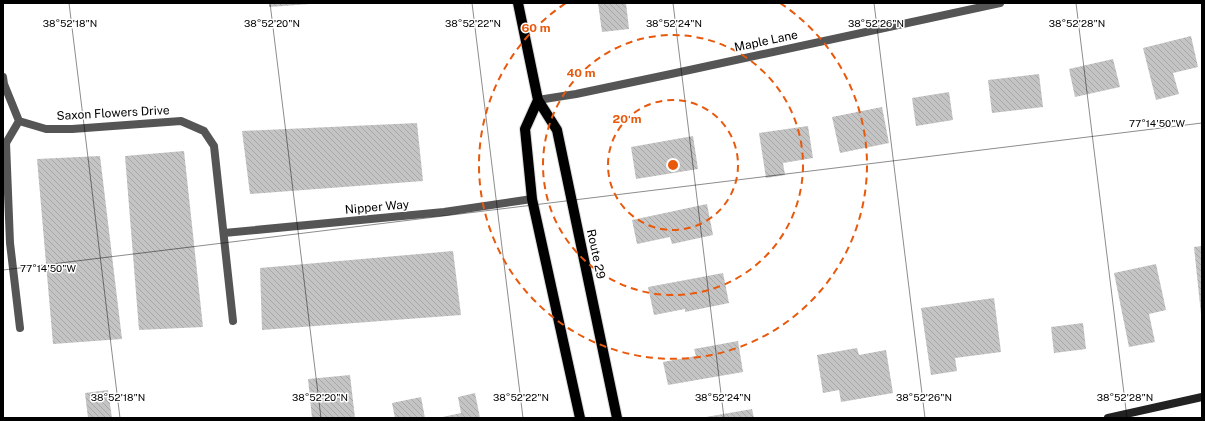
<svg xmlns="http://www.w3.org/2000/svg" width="1205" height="421" viewBox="0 0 1205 421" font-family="'Public Sans',sans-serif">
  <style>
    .building { fill: url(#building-back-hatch) }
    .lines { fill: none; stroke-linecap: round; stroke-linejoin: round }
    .primary-casing { stroke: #dbdbdb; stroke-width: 12 }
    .street { stroke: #555; stroke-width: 8 }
    .secondary { stroke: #222; stroke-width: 8 }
    .primary { stroke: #000; stroke-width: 10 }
    .ticks { fill: none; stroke: #000; stroke-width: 1; stroke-opacity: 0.45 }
    .ring { fill: none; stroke: #e8590c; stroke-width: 2; stroke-dasharray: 7 5 }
    .labels { text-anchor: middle; stroke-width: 3; stroke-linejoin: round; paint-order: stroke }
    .street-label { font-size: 12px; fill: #000; stroke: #fff }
    .ticks-label { font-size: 10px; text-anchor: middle; fill: #000; stroke: #fff; stroke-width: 3; stroke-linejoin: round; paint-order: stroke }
    .centre { fill: #e8590c; stroke: #fff; stroke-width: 2 }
    .ring-label { font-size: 12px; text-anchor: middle; font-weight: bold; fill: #e8590c; stroke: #fff; stroke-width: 3; stroke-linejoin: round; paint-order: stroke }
  </style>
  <defs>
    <pattern id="building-back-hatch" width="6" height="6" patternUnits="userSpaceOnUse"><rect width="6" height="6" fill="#c4c4c4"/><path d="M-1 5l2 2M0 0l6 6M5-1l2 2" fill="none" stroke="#a7a7a7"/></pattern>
  </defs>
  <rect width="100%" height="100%" fill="#fff"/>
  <!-- building -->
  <path class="building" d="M 269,3 L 310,3 L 310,4 L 269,7 Z
    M 598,3 L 626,3 L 629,29 L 602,32 Z
    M 1191,36 L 1198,67 L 1173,73 L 1179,94 L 1156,100 L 1143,48 Z
    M 1113,59 L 1120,87 L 1075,97 L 1069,69 Z
    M 1039,74 L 1043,107 L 992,113 L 988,80 Z
    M 949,92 L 953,120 L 916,126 L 912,98 Z
    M 882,107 L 889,143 L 840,153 L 832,117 Z
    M 417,123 L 423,181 L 250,194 L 242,131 Z
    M 808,126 L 813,158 L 783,163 L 785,175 L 766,178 L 759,133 Z
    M 693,136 L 698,169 L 636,179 L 631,147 Z
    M 184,151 L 203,327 L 139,330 L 125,156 Z
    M 100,156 L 122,339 L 53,344 L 37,159 Z
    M 707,204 L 713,235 L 672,244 L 670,237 L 637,244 L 632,220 Z
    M 1202,246 L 1202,314 L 1201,314 L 1194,247 Z
    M 453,251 L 461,315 L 262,330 L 260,268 Z
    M 1156,264 L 1166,310 L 1149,314 L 1155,342 L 1129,347 L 1114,273 Z
    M 723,273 L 729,303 L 685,312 L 685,309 L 654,315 L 648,287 Z
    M 994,298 L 1001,352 L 955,358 L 957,371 L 931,375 L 921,308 Z
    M 1083,323 L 1086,349 L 1054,353 L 1051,327 Z
    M 738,341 L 743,372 L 668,385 L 663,362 L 696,356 L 694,349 Z
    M 857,348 L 859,355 L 886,350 L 893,393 L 841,402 L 839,390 L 823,393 L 817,355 Z
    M 350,375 L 355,418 L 312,418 L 308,379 Z
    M 108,390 L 112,418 L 88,418 L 85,393 Z
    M 475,393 L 480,418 L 438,418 L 461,413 L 458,397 Z
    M 421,397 L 425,418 L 395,418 L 392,403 Z
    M 752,409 L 754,418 L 706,418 L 706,417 Z"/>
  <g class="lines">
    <defs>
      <path id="primary" d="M 518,3 L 538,100 L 557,130 L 617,418
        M 538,100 L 525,129 L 532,199 L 580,418"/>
    </defs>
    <!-- primary casing -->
    <use href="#primary" class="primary-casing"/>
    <!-- street -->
    <path class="street" d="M 3,77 L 4,84 L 19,121 L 46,129 L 72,129 L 181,121 L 204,131 L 214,146 L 233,321
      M 538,100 L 576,94 L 671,74 L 1000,3
      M 19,121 L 6,143 L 10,243 L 20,328
      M 224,233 L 444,212 L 532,199"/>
    <!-- secondary -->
    <path class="secondary" d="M 1108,418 L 1202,397"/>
    <!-- primary -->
    <use href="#primary" class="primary"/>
  </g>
  <!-- ticks -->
  <path class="ticks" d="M 69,3 L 120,418M 270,3 L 321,418M 472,3 L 523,418M 673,3 L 724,418M 874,3 L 925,418M 1076,3 L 1127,418M 3,270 L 1202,123"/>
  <!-- distance rings -->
  <g class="ring">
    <circle cx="673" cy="165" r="65"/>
    <circle cx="673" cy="165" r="130"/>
    <path d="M780 3A194 194 0 1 1 566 3"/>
  </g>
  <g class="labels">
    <!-- street labels -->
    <g class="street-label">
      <text transform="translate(766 41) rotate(-12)" y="4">Maple Lane</text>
      <text transform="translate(113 113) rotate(-3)" y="4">Saxon Flowers Drive</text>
      <text transform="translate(377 207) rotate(-5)" y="4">Nipper Way</text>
      <text transform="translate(596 254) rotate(78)" y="4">Route 29</text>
    </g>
  </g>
  <g class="ticks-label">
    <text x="70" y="27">38°52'18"N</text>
    <text x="272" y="27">38°52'20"N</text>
    <text x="473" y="27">38°52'22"N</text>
    <text x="674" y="27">38°52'24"N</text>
    <text x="876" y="27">38°52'26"N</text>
    <text x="1077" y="27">38°52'28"N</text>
    <text x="1157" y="127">77°14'50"W</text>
    <text x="48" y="272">77°14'50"W</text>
    <text x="118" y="401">38°52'18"N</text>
    <text x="320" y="401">38°52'20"N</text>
    <text x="521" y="401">38°52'22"N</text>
    <text x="723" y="401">38°52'24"N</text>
    <text x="924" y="401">38°52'26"N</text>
    <text x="1125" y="401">38°52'28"N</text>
  </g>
  <circle cx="673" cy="165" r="6" class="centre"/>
  <g class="ring-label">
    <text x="536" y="32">60 m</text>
    <text x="581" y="77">40 m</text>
    <text x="627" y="123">20 m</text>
  </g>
  <!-- border -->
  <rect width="1205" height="421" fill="none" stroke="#000000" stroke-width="8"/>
</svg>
